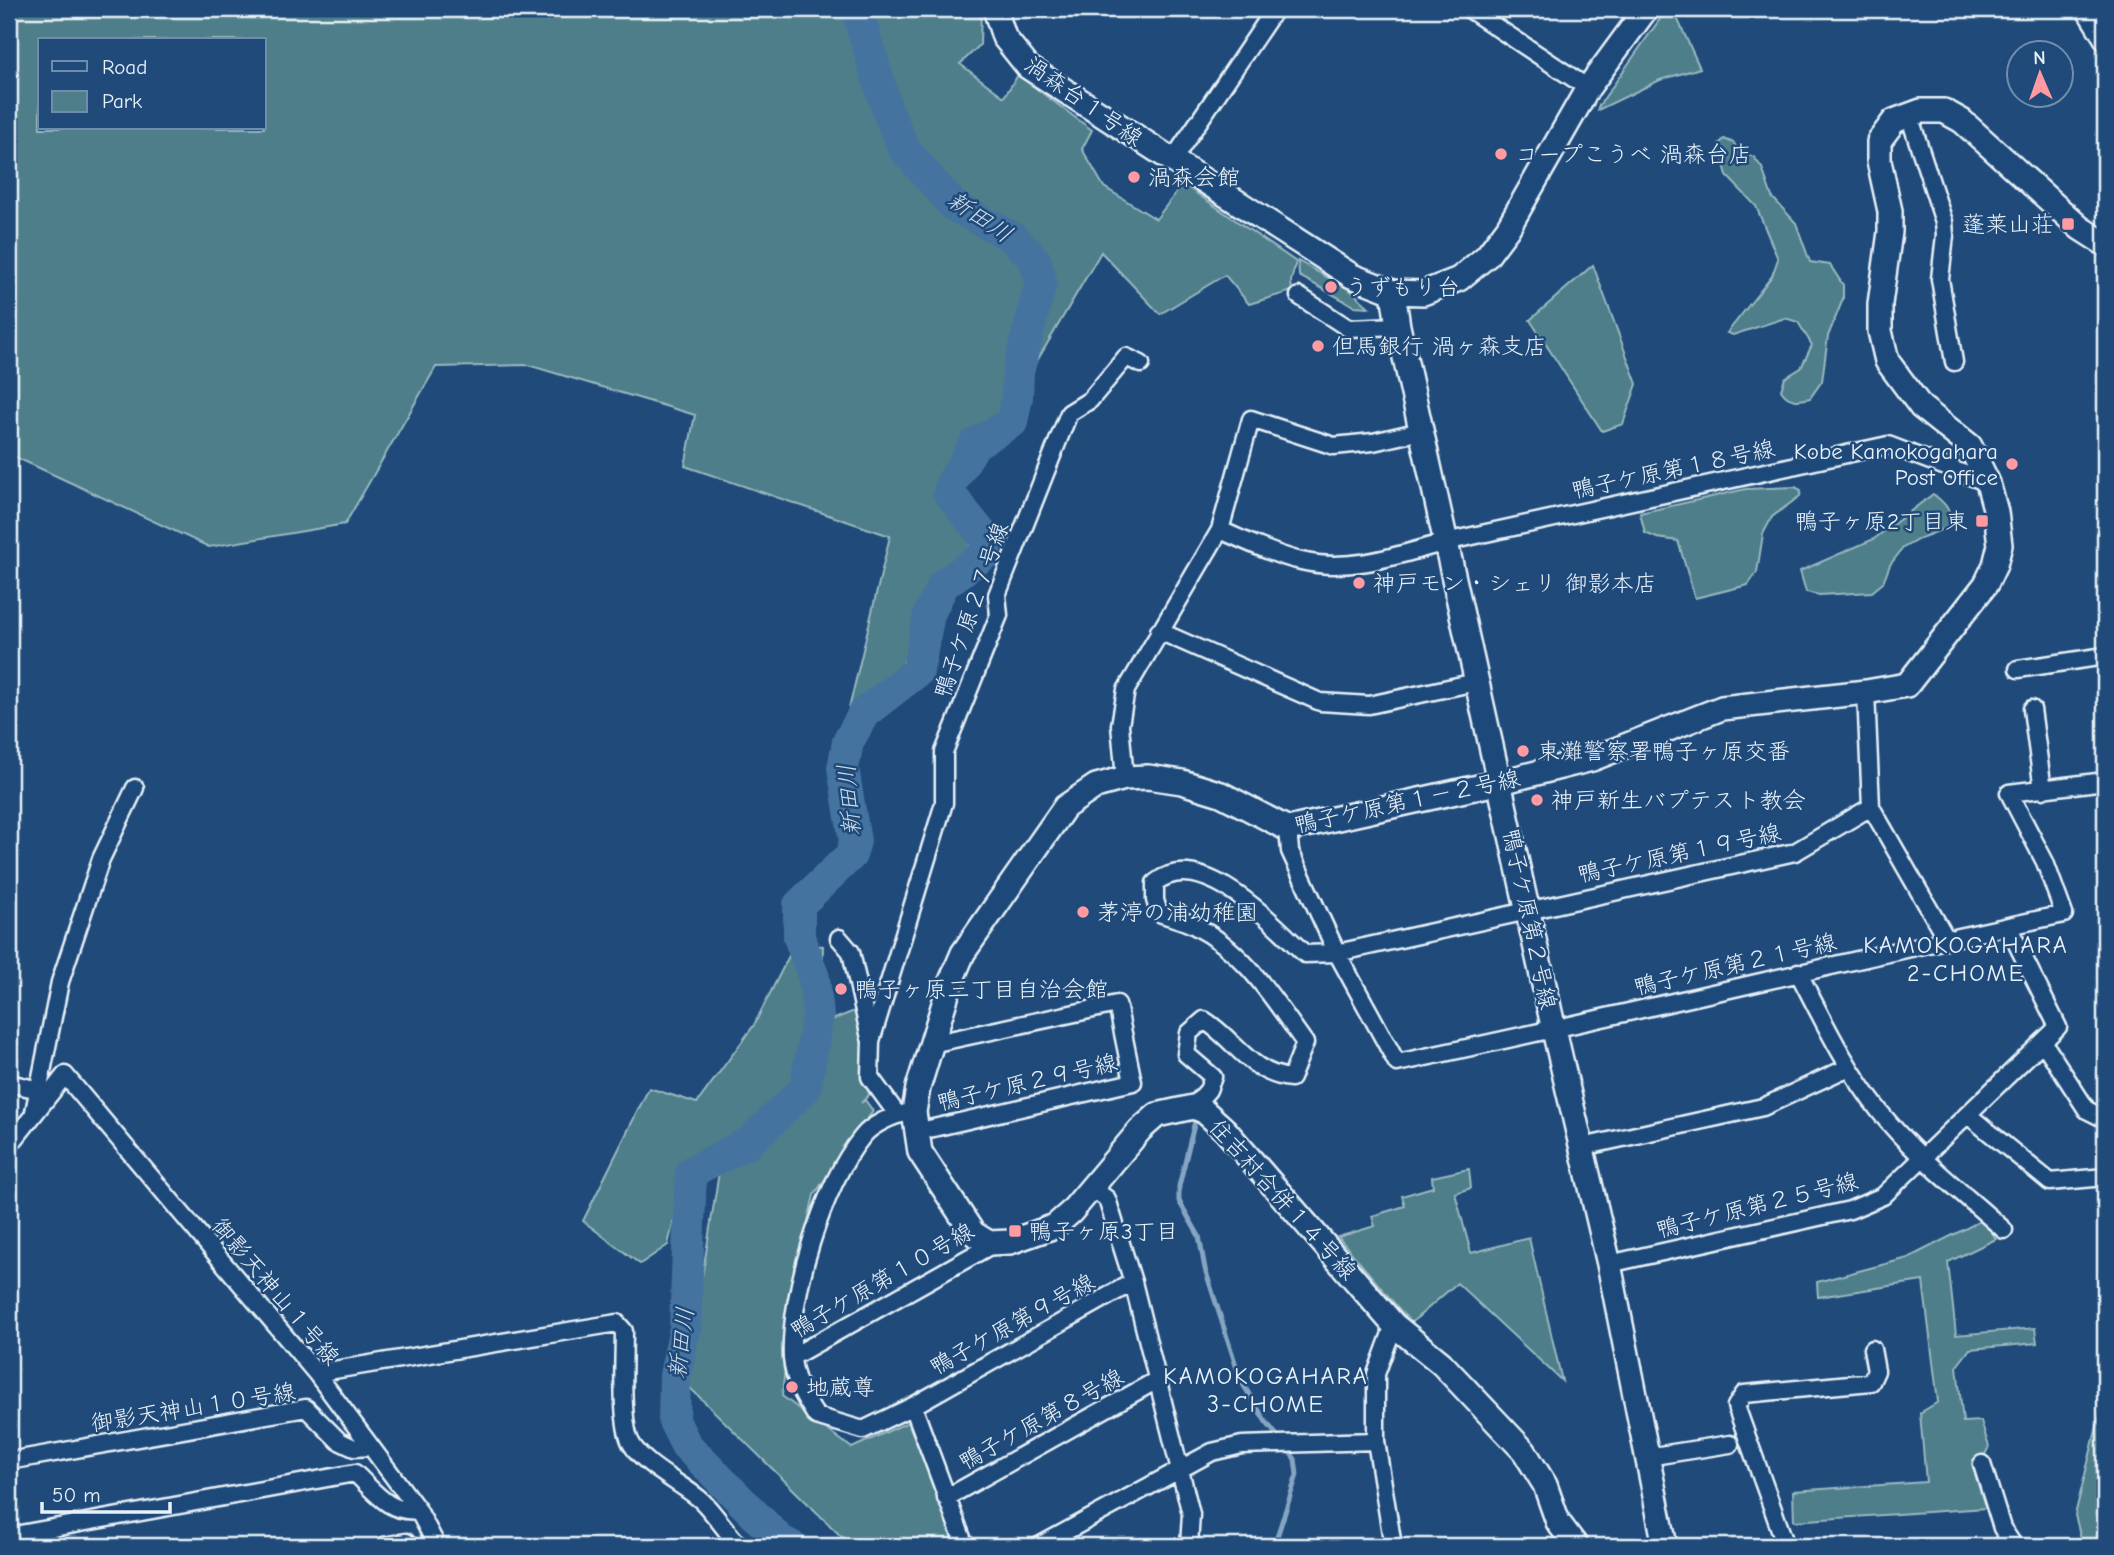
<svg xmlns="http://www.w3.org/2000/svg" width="2114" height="1555" viewBox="0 0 2114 1555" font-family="'Comic Neue','Klee One',sans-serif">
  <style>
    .green { fill: #4d7e89; stroke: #9ab8c0; stroke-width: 2; fill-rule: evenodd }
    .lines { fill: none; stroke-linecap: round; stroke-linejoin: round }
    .stream { stroke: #86a5c3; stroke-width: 5 }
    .river { stroke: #4473a0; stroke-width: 32 }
    .street-casing { stroke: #e8f1f8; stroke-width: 21 }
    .secondary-casing { stroke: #e8f1f8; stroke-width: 28 }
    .street { stroke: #1f4a7a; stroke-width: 16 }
    .secondary { stroke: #1f4a7a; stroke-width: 23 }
    .poi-dot { fill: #ff9aa2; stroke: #1f4a7a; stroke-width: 2.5 }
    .labels { text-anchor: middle; stroke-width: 5; stroke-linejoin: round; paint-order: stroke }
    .street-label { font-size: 23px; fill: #e8f1f8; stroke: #1f4a7a }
    .poi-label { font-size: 23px; fill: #e8f1f8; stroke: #1f4a7a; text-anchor: start }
    .water-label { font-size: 24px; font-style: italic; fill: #cfdeeb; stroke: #1f4a7a }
    .neighbourhood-label { font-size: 24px; letter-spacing: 2px; fill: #e8f1f8; stroke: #1f4a7a }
  </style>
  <rect width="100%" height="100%" fill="#1f4a7a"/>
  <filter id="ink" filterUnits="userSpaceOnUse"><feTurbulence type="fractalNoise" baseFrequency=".0143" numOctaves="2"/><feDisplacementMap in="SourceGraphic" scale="14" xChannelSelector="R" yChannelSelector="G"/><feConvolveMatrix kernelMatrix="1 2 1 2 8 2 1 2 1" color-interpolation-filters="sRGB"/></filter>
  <g filter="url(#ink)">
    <!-- green -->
    <path class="green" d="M 9,9 L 981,9 L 980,45 L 960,64 L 1004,97 L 1018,75 L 1092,130 L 1082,149 L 1104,187 L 1156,219 L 1183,184 L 1296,262 L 1291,281 L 1292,291 L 1249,304 L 1225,275 L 1160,314 L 1101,252 L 979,460 L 948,503 L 975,537 L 897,674 L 848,713 L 890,536 L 685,466 L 695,415 L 528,365 L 436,367 L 345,524 L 209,547 L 9,454 ZM 40,40 L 264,40 L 264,128 L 40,128 Z
      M 1667,9 L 1673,9 L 1700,68 L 1660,80 L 1598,110 L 1598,107 Z
      M 1724,139 L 1734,143 L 1737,150 L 1754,157 L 1762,168 L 1772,197 L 1796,223 L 1810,262 L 1830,265 L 1843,285 L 1843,299 L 1828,336 L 1822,381 L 1810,398 C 1798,401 1788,402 1781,390 L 1785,378 L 1801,368 L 1812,345 L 1798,322 L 1785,318 L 1733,335 L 1727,333 L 1772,276 L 1778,259 L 1756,206 L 1727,176 L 1719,144 Z
      M 1298,261 L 1350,290 L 1369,307 L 1354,306 L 1299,276 Z
      M 1593,265 L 1637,384 L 1623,424 L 1602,431 L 1530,320 Z
      M 1795,487 L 1801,490 L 1800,496 L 1772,517 L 1763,534 L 1757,572 L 1748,585 L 1695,598 L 1678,541 L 1657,538 L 1645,533 L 1640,513 L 1746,489 Z
      M 1933,494 C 1945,503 1951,510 1953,525 L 1921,538 L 1903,548 L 1890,565 L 1883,583 L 1872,592 L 1819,595 L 1806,592 L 1800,571 L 1874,539 Z
      M 795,944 L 823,946 L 822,992 L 832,1020 L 857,1010 L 869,1095 L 861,1103 L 865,1100 L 873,1111 L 814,1195 L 795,1277 L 782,1396 L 852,1448 L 908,1422 L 959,1546 L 851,1546 L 685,1383 L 720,1166 L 686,1167 L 668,1245 L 640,1264 L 583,1221 L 649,1088 L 697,1103 L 754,1025 Z
      M 1469,1169 L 1471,1188 L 1455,1193 L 1471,1253 L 1529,1238 L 1562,1381 L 1457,1283 L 1411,1323 L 1338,1237 L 1375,1226 L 1372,1216 L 1405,1206 L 1402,1196 L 1433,1187 L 1432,1177 Z
      M 1984,1219 L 1996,1239 L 1948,1262 L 1956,1335 L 2035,1328 L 2037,1343 L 1970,1349 L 1957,1366 L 1963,1422 L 1981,1421 L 1989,1447 L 1976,1471 L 1986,1508 L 1794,1521 L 1793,1491 L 1926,1482 L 1920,1413 L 1938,1402 L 1923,1281 L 1818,1297 L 1817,1282 L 1908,1258 Z
      M 2105,1394 L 2105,1546 L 2083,1546 L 2075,1515 Z"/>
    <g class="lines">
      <!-- stream -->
      <path class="stream" d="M 1195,1121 L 1179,1186 L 1179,1201 L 1199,1236 L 1205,1269 L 1241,1381 L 1266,1422 L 1280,1439
        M 1274,1546 L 1297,1475 L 1295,1459 L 1286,1447"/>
      <!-- river -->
      <path class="river" d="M 791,1546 L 780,1540 L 686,1445 L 674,1421 L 675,1375 L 685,1328 L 691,1172 L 748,1143 L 805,1089 L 818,1016 L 814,978 L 799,937 L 799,905 L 851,855 L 855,841 L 843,768 L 848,742 L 864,713 L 918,671 L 929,614 L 943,585 L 985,554 L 986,539 L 949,493 L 951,484 L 975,444 L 1012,422 L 1017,397 L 1018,372 L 1041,282 L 1036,261 L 1012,237 L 954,206 L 904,149 L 887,109 L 860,20 L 863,9"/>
      <defs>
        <path id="street" d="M 1469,9 L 1588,88
          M 2084,9 L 2105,43
          M 1909,115 L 1944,222 L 1945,235 L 1940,279 L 1954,362
          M 1172,161 L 1275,9
          M 1299,296 L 1348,328 L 1398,326
          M 1220,530 C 1246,541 1274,555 1301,561 C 1349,573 1399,555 1445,542 L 1888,445 L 1988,483
          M 1159,631 L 1320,702 L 1369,705 L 1476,682
          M 2018,669 L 2105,656
          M 1866,692 L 1871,807 L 1947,940
          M 2032,709 L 2043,790
          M 1125,778 L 1120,725 L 1126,690 L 1220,530 L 1251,419 L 1334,446 L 1373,442 L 1421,431
          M 1288,829 L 1290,851 L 1337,953 L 1397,1063 C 1620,1016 1842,962 2064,914 L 2045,862 L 2009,793 L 2105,781
          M 839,938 L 851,952 L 870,1038
          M 1798,972 C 1823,1020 1846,1069 1880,1112 C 1915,1156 1962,1192 2004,1230
          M 2043,1042 L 2087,1110 L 2105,1119
          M 9,1083 L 39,1090
          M 1193,1107 L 1208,1090 L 1213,1077 L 1186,1054 L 1189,1033 L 1204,1020 C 1236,1040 1250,1074 1291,1078 L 1305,1043 C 1273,999 1245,951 1195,926 C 1184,920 1170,917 1159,913 L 1155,900 L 1155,883 C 1201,845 1273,924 1305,954 L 1337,953 L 1795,852 L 1871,807
          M 34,1112 L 60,982 L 101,859 L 135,788
          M 908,1113 C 894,1114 871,1125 862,1137 C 823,1185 789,1296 792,1358 C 794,1381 804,1397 816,1416 L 863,1430 L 913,1406 L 1133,1282
          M 897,1114 L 870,1077 L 871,1041 L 944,803 L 944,752 L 999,615 L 997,595 L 1069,413 L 1090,400 L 1126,357 L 1141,364
          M 1968,1115 L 2050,1182 L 2105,1177
          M 916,1132 L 1133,1082 L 1117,1004 L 931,1044
          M 9,1146 L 65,1075 L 316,1373 L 418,1510 L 437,1546
          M 1582,1147 L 1763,1107 L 1849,1067
          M 1092,1188 L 1107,1199 L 1133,1282 L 1191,1514 L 1189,1546
          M 1609,1264 L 1850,1210 L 1883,1196 L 2058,1027 L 2008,926
          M 792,1357 L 995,1243
          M 316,1373 L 617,1323 L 624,1331 C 624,1356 620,1422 631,1443 C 644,1466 683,1484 702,1501 C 716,1515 726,1532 740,1546
          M 913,1406 L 965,1546
          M 1647,1457 L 1730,1444
          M 9,1461 L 306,1408 L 339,1441 L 354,1448 L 371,1447
          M 1982,1464 L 2002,1528 L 2014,1546
          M 946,1498 L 1157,1380
          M 9,1536 L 355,1473 C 374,1491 389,1514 418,1510
          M 383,1546 L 406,1542 L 409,1546
          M 1039,1546 L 1212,1452 L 1242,1445 L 1376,1441
          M 1393,1546 L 1376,1441 L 1376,1374 L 1394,1325
          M 1786,1546 L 1736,1406 L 1744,1394 L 1871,1382 L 1876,1371 L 1872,1349"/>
        <path id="secondary" d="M 995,9 L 1004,37 L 1028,67 L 1352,276 L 1393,292 L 1423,293 L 1459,279 L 1487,256 L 1508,228 L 1588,88 L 1646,9
          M 1393,292 L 1398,326 L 1554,1030 L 1609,1264 L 1665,1546
          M 1576,1546 L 1558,1522 L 1545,1485 L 1524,1451 L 1441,1363 L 1394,1325 L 1225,1130 L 1204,1111 L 1193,1107 L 1157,1115 L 1140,1130 L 1071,1212 L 1055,1226 L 1010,1242 L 989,1243 L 973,1233 L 920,1152 L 914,1112 L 918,1088 L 951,981 L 963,953 L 1065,807 L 1096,786 L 1125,778 L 1148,777 L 1182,782 L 1221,794 L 1288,829 L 1501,782 L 1592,759 L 1722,708 L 1866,692 L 1907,685 L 1986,584 L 1995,565 L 2000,545 L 1996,512 L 1988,483 L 1970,446 L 1921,407 L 1887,361 L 1880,331 L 1880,304 L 1890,232 L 1890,211 L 1879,161 L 1879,141 L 1894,121 L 1921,111 L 1944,111 L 1962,121 L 2080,228 L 2105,244"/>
      </defs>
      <!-- street casing -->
      <use href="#street" class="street-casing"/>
      <!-- secondary casing -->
      <use href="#secondary" class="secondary-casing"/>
      <!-- street -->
      <use href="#street" class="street"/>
      <!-- secondary -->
      <use href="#secondary" class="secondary"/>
    </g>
  </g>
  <!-- markers -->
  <g class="poi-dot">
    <circle cx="1501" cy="154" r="7"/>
    <circle cx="1134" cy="177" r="7"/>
    <rect x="2061" y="217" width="14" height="14" rx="3.5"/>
    <circle cx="1331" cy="287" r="7"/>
    <circle cx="1318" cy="346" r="7"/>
    <circle cx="2012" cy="464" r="7"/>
    <rect x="1975" y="514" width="14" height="14" rx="3.5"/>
    <circle cx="1359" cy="583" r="7"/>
    <circle cx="1523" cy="751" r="7"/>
    <circle cx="1537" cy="800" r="7"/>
    <circle cx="1083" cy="912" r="7"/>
    <circle cx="841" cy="989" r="7"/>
    <rect x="1008" y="1224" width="14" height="14" rx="3.5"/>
    <circle cx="792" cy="1387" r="7"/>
  </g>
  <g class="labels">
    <!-- street labels -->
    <g class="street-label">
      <text transform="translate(1084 101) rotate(35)" y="8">渦森台１号線</text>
      <text transform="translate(1673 469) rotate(-12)" y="8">鴨子ケ原第１８号線</text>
      <text transform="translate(971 610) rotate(-71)" y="8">鴨子ケ原２７号線</text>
      <text transform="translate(1407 801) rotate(-12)" y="8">鴨子ケ原第１－２号線</text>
      <text transform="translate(1679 853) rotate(-12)" y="8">鴨子ケ原第１９号線</text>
      <text transform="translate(1530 919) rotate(78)" y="8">鴨子ケ原第２号線</text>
      <text transform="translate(1735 964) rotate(-13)" y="8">鴨子ケ原第２１号線</text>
      <text transform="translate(1027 1082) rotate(-13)" y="8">鴨子ケ原２９号線</text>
      <text transform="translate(1283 1199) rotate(48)" y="8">住吉村合併１４号線</text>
      <text transform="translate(1757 1205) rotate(-14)" y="8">鴨子ケ原第２５号線</text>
      <text transform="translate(882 1280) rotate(-30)" y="8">鴨子ケ原第１０号線</text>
      <text transform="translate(276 1291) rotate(50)" y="8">御影天神山１号線</text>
      <text transform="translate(1012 1324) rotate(-29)" y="8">鴨子ケ原第９号線</text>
      <text transform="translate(193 1407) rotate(-9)" y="8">御影天神山１０号線</text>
      <text transform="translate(1041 1419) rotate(-29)" y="8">鴨子ケ原第８号線</text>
    </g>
    <!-- poi labels -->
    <g class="poi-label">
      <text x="1515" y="162">コープこうべ 渦森台店</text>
      <text x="1148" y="185">渦森会館</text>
      <text x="2054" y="232" text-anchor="end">蓬莱山荘</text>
      <text x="1345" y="295">うずもり台</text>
      <text x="1332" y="354">但馬銀行 渦ヶ森支店</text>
      <text x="1998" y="459" text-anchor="end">Kobe Kamokogahara<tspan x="1998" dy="26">Post Office</tspan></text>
      <text x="1968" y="529" text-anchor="end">鴨子ヶ原2丁目東</text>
      <text x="1373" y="591">神戸モン・シェリ 御影本店</text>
      <text x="1537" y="759">東灘警察署鴨子ヶ原交番</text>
      <text x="1551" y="808">神戸新生バプテスト教会</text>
      <text x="1097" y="920">茅渟の浦幼稚園</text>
      <text x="855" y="997">鴨子ヶ原三丁目自治会館</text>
      <text x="1029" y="1239">鴨子ヶ原3丁目</text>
      <text x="806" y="1395">地蔵尊</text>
    </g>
    <!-- water labels -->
    <g class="water-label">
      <text transform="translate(980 217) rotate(34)" y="8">新田川</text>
      <text transform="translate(849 800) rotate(-95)" y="8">新田川</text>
      <text transform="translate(681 1343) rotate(-83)" y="8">新田川</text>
    </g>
    <!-- neighbourhood labels -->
    <g class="neighbourhood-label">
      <text x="1966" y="953">KAMOKOGAHARA<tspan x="1966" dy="28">2-CHOME</tspan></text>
      <text x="1266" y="1384">KAMOKOGAHARA<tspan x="1266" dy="28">3-CHOME</tspan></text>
    </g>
  </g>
  <!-- margin -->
  <rect width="2114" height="1555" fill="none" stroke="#1f4a7a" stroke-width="35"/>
  <rect x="18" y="18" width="2079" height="1520" fill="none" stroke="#e8f1f8" stroke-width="2.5" filter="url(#ink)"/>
  <!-- legend -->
  <rect x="38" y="38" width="228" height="91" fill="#1f4a7a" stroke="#6f8dac" stroke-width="2"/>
  <rect x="52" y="61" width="35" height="10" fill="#1f4a7a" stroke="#6f8dac" stroke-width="2"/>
  <text x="102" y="74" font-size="21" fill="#e8f1f8">Road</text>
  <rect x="52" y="91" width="35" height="21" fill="#4d7e89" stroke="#6f8dac" stroke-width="2"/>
  <text x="102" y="108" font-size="21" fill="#e8f1f8">Park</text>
  <!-- north arrow -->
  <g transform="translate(2040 74) rotate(358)"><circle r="33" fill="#1f4a7a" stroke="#6f8dac" stroke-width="2"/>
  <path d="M0-5L12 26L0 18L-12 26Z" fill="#ff9aa2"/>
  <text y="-10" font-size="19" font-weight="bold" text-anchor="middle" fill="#e8f1f8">N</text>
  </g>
  <!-- scale -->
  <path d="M42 1502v10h128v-10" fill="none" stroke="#e8f1f8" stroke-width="3.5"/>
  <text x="52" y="1502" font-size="21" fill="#e8f1f8" stroke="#1f4a7a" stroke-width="5" paint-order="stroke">50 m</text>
</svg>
